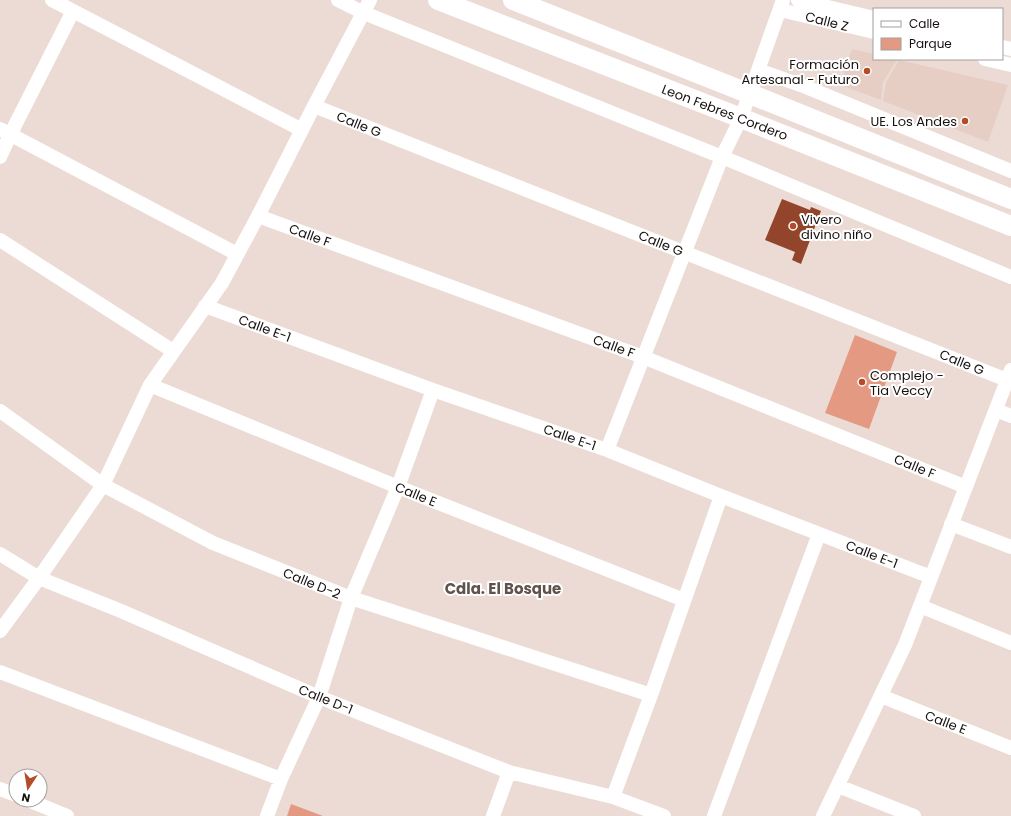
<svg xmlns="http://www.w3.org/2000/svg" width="1011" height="816" viewBox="0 0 1011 816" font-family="Poppins,sans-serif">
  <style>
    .built { fill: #e7cec5 }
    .green { fill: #e49a82 }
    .building { fill: #93452b }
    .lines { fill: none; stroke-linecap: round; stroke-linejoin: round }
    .street { stroke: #fff; stroke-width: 14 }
    .secondary { stroke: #fff; stroke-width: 20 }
    .poi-dot { fill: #b44c29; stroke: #fff; stroke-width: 1.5 }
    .labels { text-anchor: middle; stroke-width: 4; stroke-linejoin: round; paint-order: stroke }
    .street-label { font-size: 13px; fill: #16100e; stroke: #fff }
    .poi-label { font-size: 13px; fill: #16100e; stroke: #fff; text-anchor: end }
    .quarter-label { font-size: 15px; font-weight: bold; fill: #60524d; stroke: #fff }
  </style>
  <rect width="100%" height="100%" fill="#ecdbd5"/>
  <!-- built -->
  <path class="built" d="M 852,49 L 874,54 L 874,59 L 897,60 L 883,82 L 881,100 L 840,85 Z
    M 899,60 L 1008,85 L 988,142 L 883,101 L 886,82 Z"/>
  <!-- green -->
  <path class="green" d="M 855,335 L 897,352 L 869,429 L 825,413 Z
    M 291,804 L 323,816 L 287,816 Z"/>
  <!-- building -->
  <path class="building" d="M 782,199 L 810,210 L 811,207 L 821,211 L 801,264 L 792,260 L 795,252 L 765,240 Z"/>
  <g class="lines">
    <!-- street -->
    <path class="street" d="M 52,0 L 302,130
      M 338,0 L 364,13 L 722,157 L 1011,277
      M 798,0 L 874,18
      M 780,10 L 874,32
      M 1002,47 L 1011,49
      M 985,59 L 1011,65
      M 758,70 L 806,87 L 1011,171
      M 314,106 L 1007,380
      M 0,129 L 237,254
      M 0,157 L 10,135 L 73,11
      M 258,216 L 643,357 L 966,487
      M 0,240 L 173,351
      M 205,306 L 433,390 L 607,450 L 721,496 L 931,577
      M 150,385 L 398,487 L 684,600
      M 996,410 L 1011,416
      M 0,411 L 103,485 L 213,543 L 351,598 L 651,695
      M 607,450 L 722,157 L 741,118 L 783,0
      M 951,524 L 1011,547
      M 0,554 L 39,578 L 121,611 L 319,697 L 509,772 L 613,797 L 664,816
      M 920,606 L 1011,643
      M 0,631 L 39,578 L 103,485 L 150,385 L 222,283 L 258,216 L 314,106 L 370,0
      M 0,672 L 281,779
      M 881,696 L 1011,748
      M 838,786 L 914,816
      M 0,789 L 16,795
      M 613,797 L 651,695 L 721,496
      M 28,800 L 67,816
      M 267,816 L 281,779 L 319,697 L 351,598 L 398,487 L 433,390
      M 493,816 L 509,772
      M 714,816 L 819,534
      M 823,816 L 905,645 L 1011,370"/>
    <!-- secondary -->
    <path class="secondary" d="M 438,0 L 741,118 L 1011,226
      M 513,0 L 750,94 L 1011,199"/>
  </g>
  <!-- markers -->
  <g class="poi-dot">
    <circle cx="867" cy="71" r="4"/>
    <circle cx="965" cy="121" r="4"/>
    <circle cx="793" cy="226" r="4"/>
    <circle cx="862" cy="382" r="4"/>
  </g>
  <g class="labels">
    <!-- street labels -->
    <g class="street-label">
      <text transform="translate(827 21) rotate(14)" y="5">Calle Z</text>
      <text transform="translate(725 112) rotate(21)" y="5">Leon Febres Cordero</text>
      <text transform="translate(359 124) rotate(22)" y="5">Calle G</text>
      <text transform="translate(310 235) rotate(20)" y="5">Calle F</text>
      <text transform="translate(661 243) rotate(22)" y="5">Calle G</text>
      <text transform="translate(265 328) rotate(20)" y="5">Calle E-1</text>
      <text transform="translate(614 346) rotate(20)" y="5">Calle F</text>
      <text transform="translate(962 362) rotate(22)" y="5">Calle G</text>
      <text transform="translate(570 437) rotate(19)" y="5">Calle E-1</text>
      <text transform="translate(915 466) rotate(22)" y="5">Calle F</text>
      <text transform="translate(416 494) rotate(22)" y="5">Calle E</text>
      <text transform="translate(872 554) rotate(21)" y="5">Calle E-1</text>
      <text transform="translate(312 583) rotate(22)" y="5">Calle D-2</text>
      <text transform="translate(326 699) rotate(22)" y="5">Calle D-1</text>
      <text transform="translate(946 722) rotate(21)" y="5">Calle E</text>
    </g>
    <!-- poi labels -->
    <g class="poi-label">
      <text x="859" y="69">Formación<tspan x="859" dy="15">Artesanal - Futuro</tspan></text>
      <text x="957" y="126">UE. Los Andes</text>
      <text x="801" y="224" text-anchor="start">Vivero<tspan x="801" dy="15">divino niño</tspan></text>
      <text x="870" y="380" text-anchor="start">Complejo -<tspan x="870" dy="15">Tia Veccy</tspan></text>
    </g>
    <!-- quarter labels -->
    <g class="quarter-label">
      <text x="503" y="594">Cdla. El Bosque</text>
    </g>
  </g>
  <!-- legend -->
  <rect x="873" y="8" width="130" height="52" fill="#ffffff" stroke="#a29f9f"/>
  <rect x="881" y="21" width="20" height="6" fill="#ffffff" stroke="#a29f9f"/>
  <text x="909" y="28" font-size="12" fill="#16100e">Calle</text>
  <rect x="881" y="38" width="20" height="12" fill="#e49a82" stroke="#a29f9f"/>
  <text x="909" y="48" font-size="12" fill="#16100e">Parque</text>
  <!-- north arrow -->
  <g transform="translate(28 788) rotate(192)"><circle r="19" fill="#ffffff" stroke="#a29f9f"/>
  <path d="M0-3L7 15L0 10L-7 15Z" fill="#b44c29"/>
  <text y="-6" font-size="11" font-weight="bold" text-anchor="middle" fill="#16100e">N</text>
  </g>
</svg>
